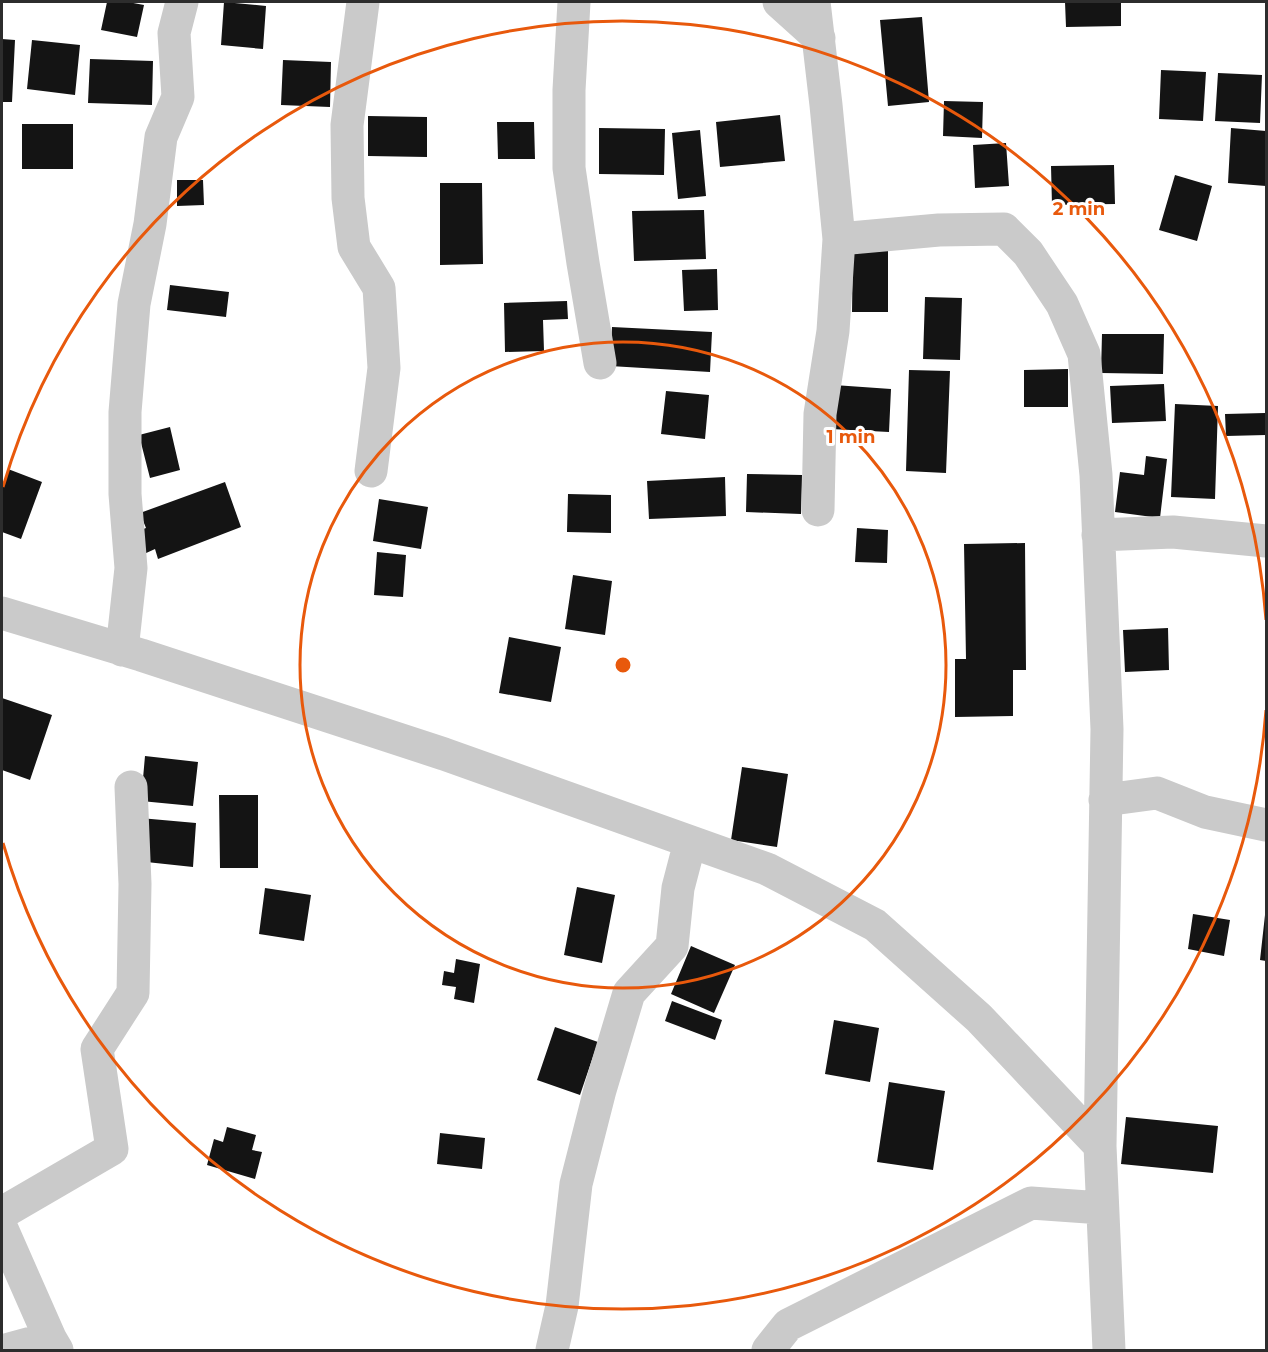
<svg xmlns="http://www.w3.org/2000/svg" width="1268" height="1352" viewBox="0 0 1268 1352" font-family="Montserrat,sans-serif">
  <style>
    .building { fill: #141414 }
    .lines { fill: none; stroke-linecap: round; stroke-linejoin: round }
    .minor { stroke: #cacaca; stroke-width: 33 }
    .ring { fill: none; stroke: #e8590c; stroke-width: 3 }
    .centre { fill: #e8590c; stroke: #fff; stroke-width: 3 }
    .ring-label { font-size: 18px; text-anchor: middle; font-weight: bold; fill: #e8590c; stroke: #fff; stroke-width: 6; stroke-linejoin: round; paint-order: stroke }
  </style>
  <rect width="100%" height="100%" fill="#fff"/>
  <!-- building -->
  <path class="building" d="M 107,2 L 128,2 L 144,5 L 137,37 L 101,30 Z
    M 224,2 L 266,6 L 263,49 L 221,45 Z
    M 1065,2 L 1121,2 L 1121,26 L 1066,27 Z
    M 922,17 L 929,102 L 888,106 L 880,20 Z
    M 2,39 L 15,40 L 12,102 L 2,102 Z
    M 32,40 L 80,45 L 75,95 L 27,89 Z
    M 90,59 L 153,61 L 152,105 L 88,103 Z
    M 283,60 L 331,62 L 330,107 L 281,105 Z
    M 1161,70 L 1206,72 L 1203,121 L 1159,119 Z
    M 1218,73 L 1262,75 L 1260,123 L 1215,121 Z
    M 944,101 L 983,102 L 982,138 L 943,136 Z
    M 780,115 L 785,161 L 720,167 L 716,122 Z
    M 368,116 L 427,117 L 427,157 L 368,156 Z
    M 497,122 L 534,122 L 535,159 L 498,159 Z
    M 22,124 L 73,124 L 73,169 L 22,169 Z
    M 599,128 L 665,129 L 664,175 L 599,174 Z
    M 1231,128 L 1266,131 L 1266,186 L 1228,183 Z
    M 700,130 L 706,196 L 678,199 L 672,133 Z
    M 1006,143 L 1009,186 L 975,188 L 973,145 Z
    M 1114,165 L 1115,204 L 1052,205 L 1051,166 Z
    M 1175,175 L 1212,186 L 1197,241 L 1159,230 Z
    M 177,180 L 203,180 L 204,205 L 177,206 Z
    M 440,183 L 482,183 L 483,264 L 440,265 Z
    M 704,210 L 706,259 L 634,261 L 632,211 Z
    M 853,246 L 888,247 L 888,312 L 852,312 Z
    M 717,269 L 718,310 L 684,311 L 682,270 Z
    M 170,285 L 229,292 L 226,317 L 167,310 Z
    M 925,297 L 962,298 L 960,360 L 923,359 Z
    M 567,301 L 568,319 L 543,320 L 544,351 L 505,352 L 504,303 Z
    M 612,327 L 712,332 L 710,372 L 610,366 Z
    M 1102,334 L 1164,334 L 1163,374 L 1101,373 Z
    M 1068,369 L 1068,407 L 1024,407 L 1024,370 Z
    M 909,370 L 950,371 L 946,473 L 906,471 Z
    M 1164,384 L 1166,421 L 1112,423 L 1110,386 Z
    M 834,385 L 891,389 L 889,432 L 831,429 Z
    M 666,391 L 709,395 L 705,439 L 661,434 Z
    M 1175,404 L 1218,406 L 1215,499 L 1171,497 Z
    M 1265,413 L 1266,435 L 1226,436 L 1225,414 Z
    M 170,427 L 180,470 L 150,478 L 139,435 Z
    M 1146,456 L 1167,459 L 1160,518 L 1115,512 L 1120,472 L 1144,475 Z
    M 8,469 L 42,482 L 21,539 L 2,532 L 2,488 Z
    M 747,474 L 802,475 L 801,514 L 746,512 Z
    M 725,477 L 726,516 L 649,519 L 647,481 Z
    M 225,482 L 241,527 L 158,559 L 155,549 L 144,554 L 135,532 L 146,528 L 140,513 Z
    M 568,494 L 611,495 L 611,533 L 567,532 Z
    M 379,499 L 428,507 L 421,549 L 373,541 Z
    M 857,528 L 888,530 L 887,563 L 855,562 Z
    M 1025,543 L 1026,670 L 1013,670 L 1013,716 L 955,717 L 955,659 L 966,659 L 964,544 Z
    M 377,552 L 406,555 L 403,597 L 374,595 Z
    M 573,575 L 612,581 L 605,635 L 565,629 Z
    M 1168,628 L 1169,670 L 1125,672 L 1123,630 Z
    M 509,637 L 561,647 L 551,702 L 499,693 Z
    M 2,698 L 52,715 L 30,780 L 2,770 Z
    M 145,756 L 198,762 L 193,806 L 141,801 Z
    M 742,767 L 788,774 L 777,847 L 731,840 Z
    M 219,795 L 258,795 L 258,868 L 220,868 Z
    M 140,818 L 196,823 L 193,867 L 137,861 Z
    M 577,887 L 615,895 L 602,963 L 564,955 Z
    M 265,888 L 311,895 L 304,941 L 259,934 Z
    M 1193,914 L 1230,920 L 1224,956 L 1188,949 Z
    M 1265,915 L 1266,915 L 1266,961 L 1260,960 Z
    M 691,946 L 735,965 L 714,1013 L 671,994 Z
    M 456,959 L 480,964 L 474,1003 L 454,999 L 456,987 L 442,985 L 444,971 L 454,973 Z
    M 672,1001 L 722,1020 L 715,1040 L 665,1021 Z
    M 834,1020 L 879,1028 L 870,1082 L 825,1074 Z
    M 555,1027 L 598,1042 L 580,1095 L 537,1080 Z
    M 889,1082 L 945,1091 L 933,1170 L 877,1162 Z
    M 1126,1117 L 1218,1126 L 1213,1173 L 1121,1164 Z
    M 227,1127 L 256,1135 L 252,1150 L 262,1152 L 255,1179 L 207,1165 L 214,1139 L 223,1142 Z
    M 440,1133 L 485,1138 L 482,1169 L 437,1164 Z"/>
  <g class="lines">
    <!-- minor -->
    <path class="minor" d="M 363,2 L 347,125 L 348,198 L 354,247 L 379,288 L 384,368 L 371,471
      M 574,2 L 569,90 L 569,168 L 583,263 L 600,363
      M 779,2 L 819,38
      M 814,2 L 826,105 L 839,239 L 939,230 L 1004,229 L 1028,253 L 1062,304 L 1084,354 L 1096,475 L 1107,729 L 1100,1146 L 1109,1350
      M 818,510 L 820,414 L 833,331 L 839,239
      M 1098,535 L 1173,532 L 1266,541
      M 2,613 L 141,655 L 444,754 L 767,869 L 875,925 L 979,1018 L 1100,1146
      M 122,650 L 131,568 L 125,494 L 125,412 L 134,304 L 150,224 L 161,137 L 178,97 L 174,33 L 182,2
      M 1105,800 L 1157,793 L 1205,812 L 1266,825
      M 2,1213 L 112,1149 L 97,1049 L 133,993 L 135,884 L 131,787
      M 2,1229 L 50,1338
      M 6,1350 L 50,1338 L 57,1350
      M 552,1350 L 562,1306 L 576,1184 L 600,1090 L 629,993 L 672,946 L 678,888 L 690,842
      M 768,1350 L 788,1325 L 1031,1203 L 1102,1208"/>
  </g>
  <!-- distance rings -->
  <g class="ring">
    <circle cx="623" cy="665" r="323"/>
    <path d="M1266 710A645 645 0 0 1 3 843M3 487A645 645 0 0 1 1266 620"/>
  </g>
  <circle cx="623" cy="665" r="9" class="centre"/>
  <g class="ring-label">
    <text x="1079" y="215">2 min</text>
    <text x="851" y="443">1 min</text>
  </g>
  <!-- border -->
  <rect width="1268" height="1352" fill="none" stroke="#2d2d2d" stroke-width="6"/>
</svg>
